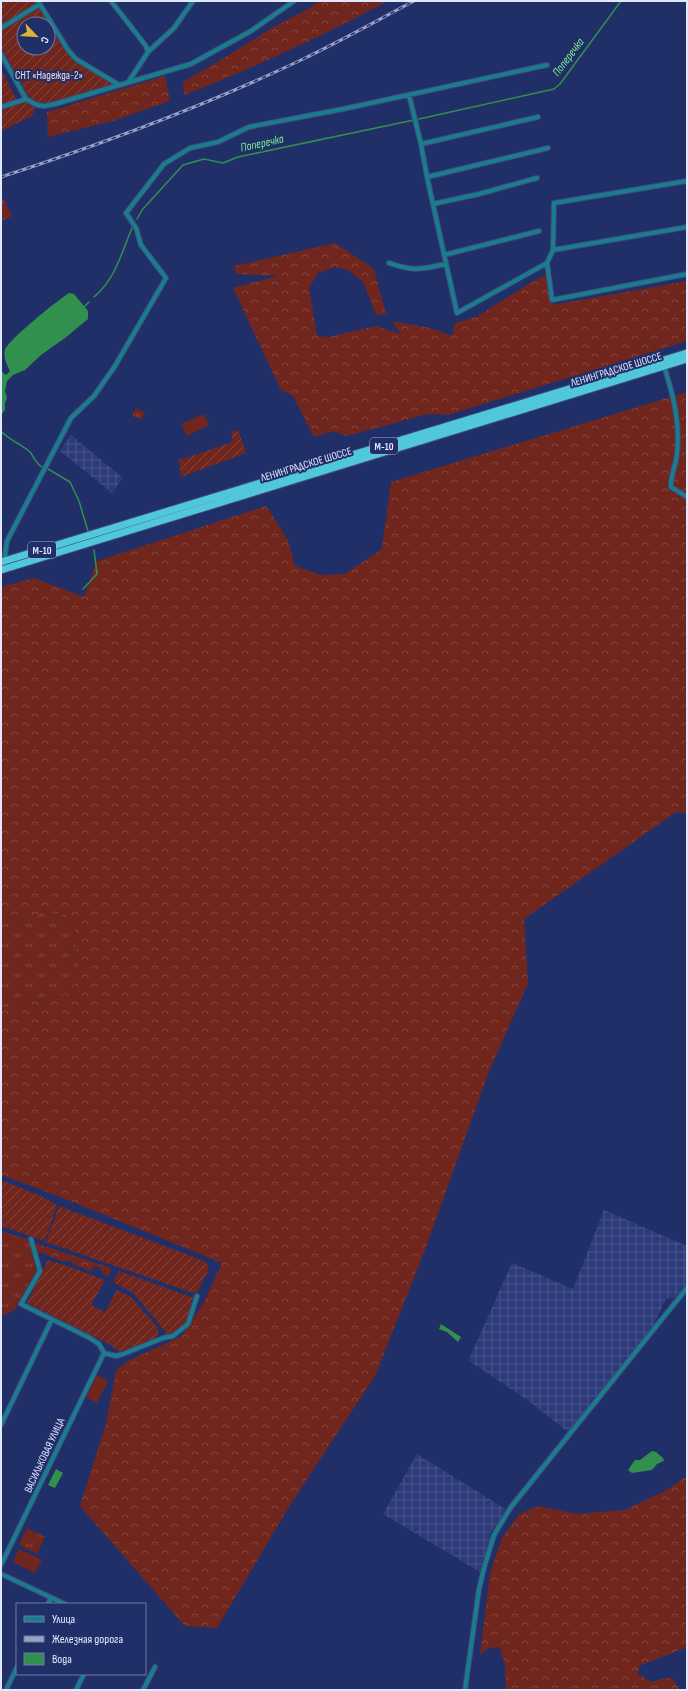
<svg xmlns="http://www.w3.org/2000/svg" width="688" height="1691" viewBox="0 0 688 1691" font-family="'Sofia Sans Condensed',sans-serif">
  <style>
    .industrial { fill: url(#industrial-grid) }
    .grass { fill: url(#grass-tufts) }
    .forest { fill: url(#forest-crowns) }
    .garden { fill: url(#garden-furrows); fill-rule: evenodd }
    .pitch { fill: #71261d }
    .water { fill: #31904d }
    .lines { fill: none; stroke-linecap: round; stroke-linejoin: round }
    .stream { stroke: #31904d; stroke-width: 1.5 }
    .minor-casing { stroke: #3c497d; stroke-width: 6 }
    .trunk-casing { stroke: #3c497d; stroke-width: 9 }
    .minor { stroke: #1a7d8c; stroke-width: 4 }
    .trunk { stroke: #51c7da; stroke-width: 7 }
    .rail-casing { stroke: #98a1c5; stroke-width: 3 }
    .rail { stroke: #212f68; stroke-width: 1.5; stroke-dasharray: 4.5; stroke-linecap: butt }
    .labels { text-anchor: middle; stroke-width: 4; stroke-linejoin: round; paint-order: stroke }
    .shield { fill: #212f68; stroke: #a8b1d2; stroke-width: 1 }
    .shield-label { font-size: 10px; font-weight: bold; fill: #e2e9ff }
    .park-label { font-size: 11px; fill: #f9dcd7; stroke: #212f68 }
    .street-label { font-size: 11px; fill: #e2e9ff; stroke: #212f68 }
    .water-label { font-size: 12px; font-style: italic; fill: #77ed95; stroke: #212f68 }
  </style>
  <defs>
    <pattern id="industrial-grid" width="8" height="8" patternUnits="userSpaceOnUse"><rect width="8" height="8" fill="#2c3a79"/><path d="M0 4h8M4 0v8" fill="none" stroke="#4a568d"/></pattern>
    <pattern id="grass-tufts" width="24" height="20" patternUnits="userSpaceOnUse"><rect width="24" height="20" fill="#71261d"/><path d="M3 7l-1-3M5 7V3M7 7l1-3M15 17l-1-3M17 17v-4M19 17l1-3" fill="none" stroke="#85463f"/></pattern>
    <pattern id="forest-crowns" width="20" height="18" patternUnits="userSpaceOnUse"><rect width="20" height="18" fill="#71261d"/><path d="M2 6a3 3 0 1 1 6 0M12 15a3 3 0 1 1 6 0" fill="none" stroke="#85463f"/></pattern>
    <pattern id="garden-furrows" width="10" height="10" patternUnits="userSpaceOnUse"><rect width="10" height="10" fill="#71261d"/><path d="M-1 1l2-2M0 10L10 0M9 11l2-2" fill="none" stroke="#85463f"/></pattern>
  </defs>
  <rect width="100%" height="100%" fill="#212f68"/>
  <!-- industrial -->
  <path class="industrial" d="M 71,435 L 123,478 L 112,493 L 60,451 Z
    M 604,1210 L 687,1246 L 687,1284 L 674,1298 L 666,1299 L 651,1330 L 597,1397 L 592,1400 L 591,1404 L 568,1432 L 530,1402 L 469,1361 L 469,1359 L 512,1263 L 573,1289 Z
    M 417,1454 L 507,1510 L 497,1527 L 493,1529 L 490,1533 L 491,1536 L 480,1572 L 383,1514 Z"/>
  <!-- grass -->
  <path class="grass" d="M 136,408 L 145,413 L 141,420 L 132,415 Z
    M 45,911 L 66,915 L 75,928 L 79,975 L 67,994 L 1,1009 L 1,921 L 6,919 L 28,918 Z
    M 1,1231 L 29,1240 L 36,1271 L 15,1309 L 5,1315 L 1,1314 Z
    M 27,1528 L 45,1537 L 37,1554 L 19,1545 Z"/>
  <!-- forest -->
  <path class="forest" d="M 320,1 L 388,1 C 322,36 254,68 184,95 L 183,82 C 211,66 239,49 267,31 C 284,21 303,13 320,1 Z
    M 165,76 L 170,101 L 113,121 L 48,137 L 47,112 Z
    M 1,195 L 12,216 L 1,221 Z
    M 335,243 L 374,269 L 386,314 L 376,315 L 364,283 L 348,270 L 335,267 L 318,273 L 309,288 L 317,336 L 329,337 L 376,326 L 401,334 L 392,321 L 430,328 L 452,336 L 455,323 L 476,317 L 532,282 L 546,275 L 553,305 L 687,281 L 687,341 L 448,415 L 428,414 L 347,436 L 333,431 L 314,437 L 293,396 L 281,390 L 233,288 L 278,276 L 236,274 L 234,266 Z
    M 687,392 L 687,813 L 676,812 L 524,919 L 528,983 L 488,1074 L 426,1247 L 375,1376 L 290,1505 L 217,1628 L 185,1626 L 80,1506 L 106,1424 L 116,1370 L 128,1361 L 182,1336 L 204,1302 L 222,1263 L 58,1196 L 1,1175 L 1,1009 L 67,994 L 79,975 L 75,928 L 66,915 L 45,911 L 28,918 L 6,919 L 1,921 L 1,587 L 34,578 L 84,597 L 97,561 L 266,506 L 288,540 L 295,566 L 321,575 L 345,574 L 382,549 L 391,482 Z
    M 35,1243 L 111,1268 L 111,1271 L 107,1277 L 98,1267 L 95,1266 L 90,1271 L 73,1264 L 72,1261 L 69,1260 L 64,1262 L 43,1253 L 37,1253 Z
    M 687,1476 L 687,1647 L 639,1666 L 638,1674 L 651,1682 L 671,1677 L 680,1690 L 506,1690 L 505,1667 L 500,1647 L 488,1648 L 480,1655 L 490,1573 L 502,1538 L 519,1514 L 539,1506 L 576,1514 L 625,1510 L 665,1491 Z"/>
  <!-- garden -->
  <path class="garden" d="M 1,1 L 38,1 L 76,59 L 116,83 L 46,104 L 36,101 L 29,97 L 1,47 ZM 24,24 L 48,24 L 48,48 L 24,48 Z
    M 1,69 L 18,102 L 25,101 L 35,108 L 32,116 L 1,131 Z
    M 238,430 L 246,453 L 181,477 L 179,460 L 233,442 L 231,432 Z
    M 1,1180 L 41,1196 L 57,1205 L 45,1241 L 1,1226 Z
    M 59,1206 L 204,1261 L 207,1264 L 209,1269 L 198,1291 L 193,1293 L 46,1242 Z
    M 48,1260 L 76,1269 L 105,1280 L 91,1305 L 105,1312 L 117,1290 L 131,1297 L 158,1328 L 158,1335 L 154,1340 L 122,1353 L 107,1343 L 27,1303 Z
    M 119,1271 L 194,1298 C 189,1315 188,1330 168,1335 L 135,1295 L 135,1294 L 113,1282 Z"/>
  <!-- pitch -->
  <path class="pitch" d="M 204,414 L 209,425 L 187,436 L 181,424 Z
    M 97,1375 L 108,1381 L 97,1403 L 86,1397 Z
    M 19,1549 L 42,1560 L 35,1573 L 13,1562 Z"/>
  <!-- water -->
  <path class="water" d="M 69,293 L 74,294 L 88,311 L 88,319 L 65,338 L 41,355 L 25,370 L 13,375 L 7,381 L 5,391 L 7,398 L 5,403 L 5,410 L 1,415 L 1,371 L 6,375 L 10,371 C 7,365 3,357 5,350 C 8,340 58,300 69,293 Z
    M 441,1324 L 461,1337 L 458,1342 L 447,1332 L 439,1329 Z
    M 652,1451 L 656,1452 L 663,1458 L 664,1461 L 657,1464 L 652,1470 L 632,1473 L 628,1470 L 635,1460 L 640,1460 Z
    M 56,1469 L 63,1473 L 55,1488 L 48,1485 Z"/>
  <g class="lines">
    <!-- stream -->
    <path class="stream" d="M 419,119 L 554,89 L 560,84 L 621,1
      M 137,219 L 142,210 L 183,165 L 204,159 L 223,163 L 238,157 L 414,120
      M 94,297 C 116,278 121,254 132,228
      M 84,307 L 89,302
      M 1,431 C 10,441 22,444 30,452 C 34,457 36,464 42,467
      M 48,469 L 70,482 L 79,501 L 88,531
      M 83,589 L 97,574 L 94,550"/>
    <defs>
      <path id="minor" d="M 38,1 L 68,50 L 76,59 L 119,85
        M 111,1 L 146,46 L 148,52
        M 1,28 L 40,4
        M 1,54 L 26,99 L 37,105 L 44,106 L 55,104 L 191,64 L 251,31 L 294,1
        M 129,81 L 148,52 L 174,28 L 193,1
        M 409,95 L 421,144 L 427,177 L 457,313 L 547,263 L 553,250 L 687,227
        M 1,107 L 26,99
        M 421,144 L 538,117
        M 427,177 L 548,148
        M 433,204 L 479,194 L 537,178
        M 553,250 L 554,203 L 687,181
        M 444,255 L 539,231
        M 389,263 C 415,272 421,269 446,264
        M 547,263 L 552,300 L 687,274
        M 664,366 C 674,397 680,422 677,454 C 676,466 670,476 671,487 L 687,497
        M 4,562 L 7,541 L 71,418 L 94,396 L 115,366 L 166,278 L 141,245 L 136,228 L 126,213 L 164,164 L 190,148 L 218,142 L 249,127 L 343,109 L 547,65
        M 31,1239 L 40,1271 L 21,1304 L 90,1338 L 99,1344 L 104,1353 L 116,1356 L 123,1354 L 163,1338 L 173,1336 L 188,1324 L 197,1296
        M 1,1425 L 52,1319
        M 1,1565 L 104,1353
        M 1,1574 L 65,1604
        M 48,1604 L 51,1598
        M 6,1690 L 17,1667
        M 76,1690 L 84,1674
        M 143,1690 L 155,1667
        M 465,1690 L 479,1589 L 484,1568 L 494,1535 L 511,1507 L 687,1288"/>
      <path id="trunk" d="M 1,562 L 687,353
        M 1,570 L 687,359"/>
    </defs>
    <!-- minor casing -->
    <use href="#minor" class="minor-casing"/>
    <!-- trunk casing -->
    <use href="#trunk" class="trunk-casing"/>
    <!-- minor -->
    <use href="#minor" class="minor"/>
    <!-- trunk -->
    <use href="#trunk" class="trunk"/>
    <defs>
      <path id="rail" d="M 1,177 C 102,144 205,106 301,60 C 339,42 376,21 414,1"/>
    </defs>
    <!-- rail casing -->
    <use href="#rail" class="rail-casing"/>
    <!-- rail -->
    <use href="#rail" class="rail"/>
  </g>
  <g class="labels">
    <!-- shield labels -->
    <g class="shield">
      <rect x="370" y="438" width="28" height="16" rx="3"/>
      <rect x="28" y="542" width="28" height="16" rx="3"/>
    </g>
    <g class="shield-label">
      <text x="384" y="450">М-10</text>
      <text x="42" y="554">М-10</text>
    </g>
    <!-- park labels -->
    <g class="park-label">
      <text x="49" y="79">СНТ «Надежда-2»</text>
    </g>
    <!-- street labels -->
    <g class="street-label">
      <text transform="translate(616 369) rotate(-17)" y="4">ЛЕНИНГРАДСКОЕ ШОССЕ</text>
      <text transform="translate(306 464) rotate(-17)" y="4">ЛЕНИНГРАДСКОЕ ШОССЕ</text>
      <text transform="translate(44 1455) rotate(-65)" y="4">ВАСИЛЬКОВАЯ УЛИЦА</text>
    </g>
    <!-- water labels -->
    <g class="water-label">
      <text transform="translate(568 57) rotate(-53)" y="4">Поперечка</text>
      <text transform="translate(262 143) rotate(-12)" y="4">Поперечка</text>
    </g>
  </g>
  <!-- border -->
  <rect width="688" height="1691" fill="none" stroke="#e2e9ff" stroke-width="4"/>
  <!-- legend -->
  <rect x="16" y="1603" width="130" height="72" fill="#212f68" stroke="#6e79a4"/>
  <rect x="24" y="1616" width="20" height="6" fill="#1a7d8c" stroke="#6e79a4"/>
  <text x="52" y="1623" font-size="12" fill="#e2e9ff">Улица</text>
  <rect x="24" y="1636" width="20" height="6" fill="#98a1c5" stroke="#6e79a4"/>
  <text x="52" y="1643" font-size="12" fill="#e2e9ff">Железная дорога</text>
  <rect x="24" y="1653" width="20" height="12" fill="#31904d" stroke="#6e79a4"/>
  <text x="52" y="1663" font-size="12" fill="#e2e9ff">Вода</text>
  <!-- north arrow -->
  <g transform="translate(36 36) rotate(115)"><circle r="19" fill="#212f68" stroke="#6e79a4"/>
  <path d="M0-3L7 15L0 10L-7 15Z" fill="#dbb233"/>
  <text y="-6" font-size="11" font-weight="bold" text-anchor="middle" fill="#e2e9ff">С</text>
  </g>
</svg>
